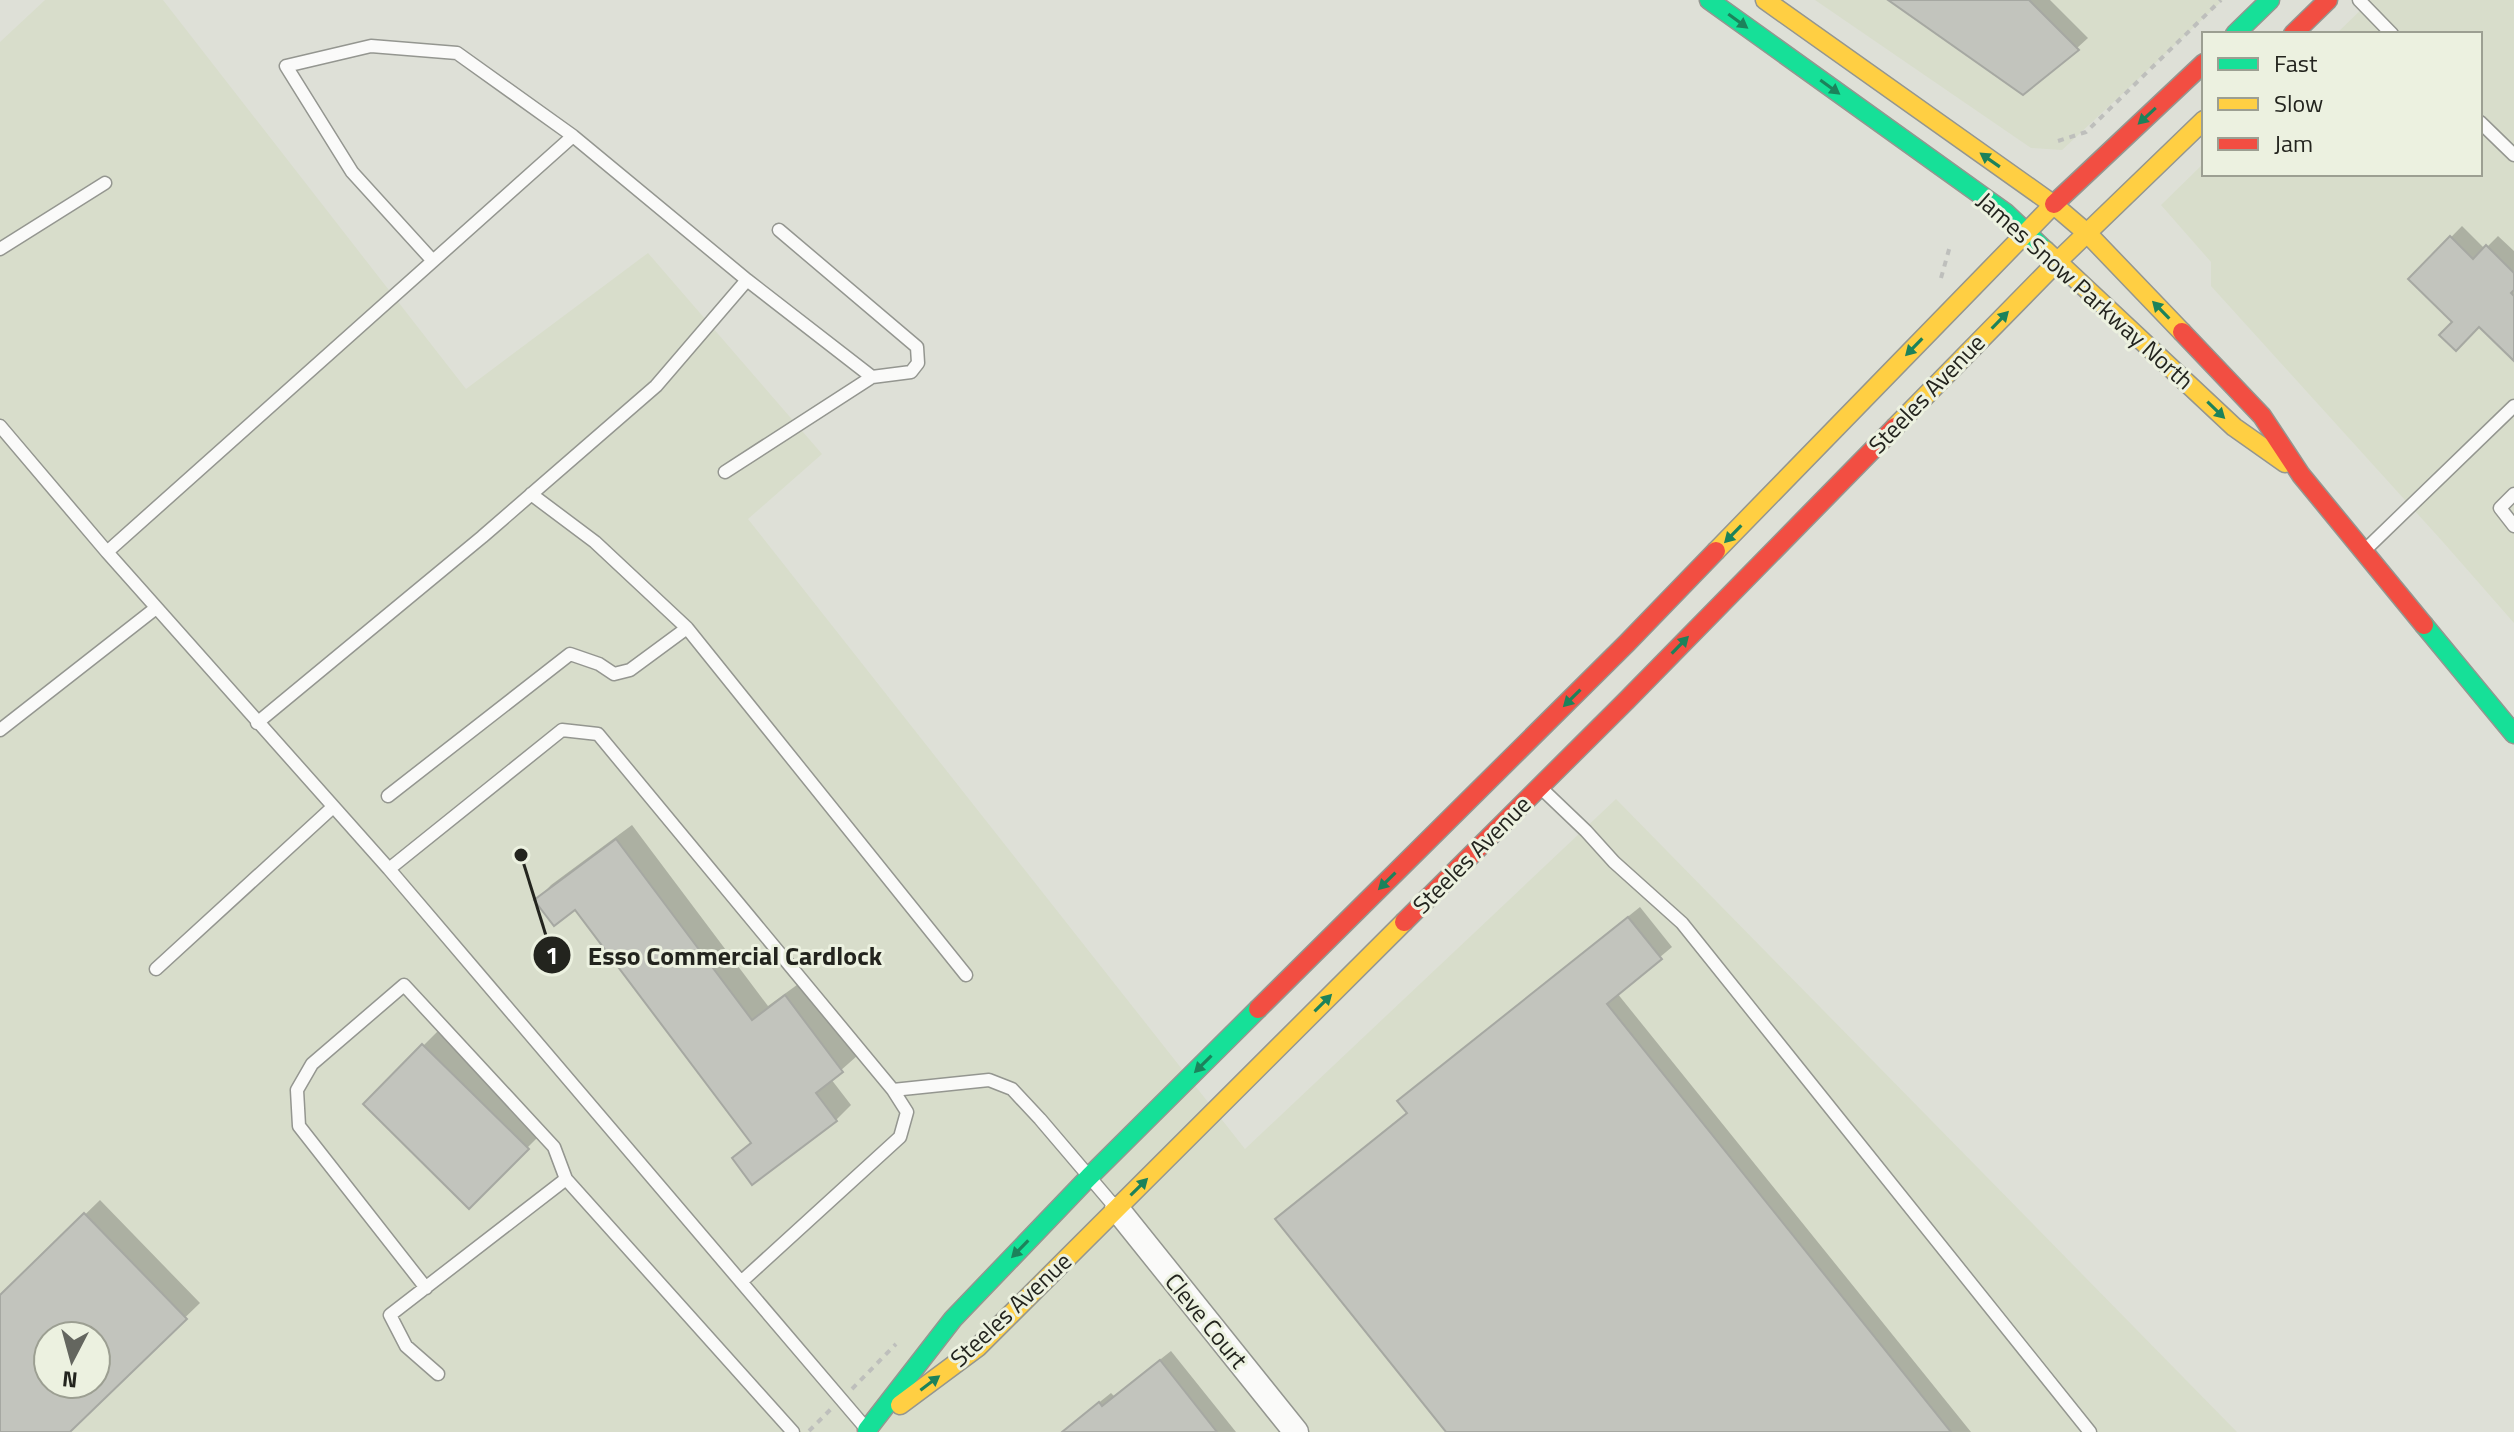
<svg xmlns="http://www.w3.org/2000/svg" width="2514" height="1432" viewBox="0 0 2514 1432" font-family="'Titillium Web',sans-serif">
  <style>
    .built { fill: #d8ddcb; fill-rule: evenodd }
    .shadow { fill: #0003; fill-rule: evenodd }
    .building { fill: #c2c4bd; stroke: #a6a8a2; stroke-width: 2; fill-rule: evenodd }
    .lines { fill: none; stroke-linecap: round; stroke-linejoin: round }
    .lane-casing { stroke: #949690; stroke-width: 15 }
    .street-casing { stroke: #949690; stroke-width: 27 }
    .fast-casing { stroke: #949690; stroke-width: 21 }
    .slow-casing { stroke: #949690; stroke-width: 21 }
    .jam-casing { stroke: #949690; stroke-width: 21 }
    .path { stroke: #bebfbc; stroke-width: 4; stroke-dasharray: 6 6; stroke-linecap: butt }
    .lane { stroke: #fafaf9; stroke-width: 12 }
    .street { stroke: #fafaf9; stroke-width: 24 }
    .fast { stroke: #16e098; stroke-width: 18 }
    .slow { stroke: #ffcf43; stroke-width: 18 }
    .jam { stroke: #f24e42; stroke-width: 18 }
    .oneway { fill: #1c825b }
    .labels { text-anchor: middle; stroke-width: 6; stroke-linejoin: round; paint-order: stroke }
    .street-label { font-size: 24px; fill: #23241e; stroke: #ecf1e0 }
    .leader { fill: none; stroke: #23241e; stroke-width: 3 }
    .callout-dot { fill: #23241e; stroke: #ecf1e0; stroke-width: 3 }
    .mark-label { font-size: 24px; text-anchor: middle; font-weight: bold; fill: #fff }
    .callout-label { font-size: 26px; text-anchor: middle; font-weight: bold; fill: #23241e; stroke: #ecf1e0; stroke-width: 6; stroke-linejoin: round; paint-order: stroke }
  </style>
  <rect width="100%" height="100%" fill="#dee0d7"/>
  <!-- built -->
  <path class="built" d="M 45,0 L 163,0 L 466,389 L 648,253 L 822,454 L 748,519 L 1245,1149 L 1616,799 L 2237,1432 L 0,1432 L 0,42 ZM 48,1336 L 96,1336 L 96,1384 L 48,1384 Z
    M 1815,0 L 2223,0 L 2062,150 L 2031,148 Z
    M 2371,0 L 2514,0 L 2514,623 L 2443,542 L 2211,286 L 2211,262 L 2161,205 L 2204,163 L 2204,174 L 2480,174 L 2480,34 L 2336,34 Z"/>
  <!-- shadow -->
  <path class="shadow" d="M 1892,0 L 2050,0 L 2088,38 L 2077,48 Z
    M 2462,226 L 2485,249 L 2498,236 L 2514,251 L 2514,358 L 2479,324 L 2455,322 L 2410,279 Z
    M 632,825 L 768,1006 L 801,982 L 857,1056 L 831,1079 L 851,1105 L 836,1120 L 734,1158 L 752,1141 L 576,908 L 537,900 L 551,885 Z
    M 1640,907 L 1672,947 L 1617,993 L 1971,1432 L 1449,1432 L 1408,1112 L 1410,1091 Z
    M 439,1030 L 542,1133 L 469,1206 L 365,1104 Z
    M 100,1200 L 200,1303 L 67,1432 L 0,1432 L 0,1297 ZM 48,1336 L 96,1336 L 96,1384 L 48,1384 Z
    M 1171,1351 L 1236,1432 L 1062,1432 L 1111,1393 L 1114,1396 Z"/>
  <!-- building -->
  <path class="building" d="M 1888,0 L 2029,0 L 2079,50 L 2023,95 Z
    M 2450,236 L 2473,259 L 2486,245 L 2514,273 L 2514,290 L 2511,293 L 2514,296 L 2514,361 L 2479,327 L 2456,351 L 2439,335 L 2452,322 L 2408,279 Z
    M 616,839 L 752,1020 L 785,995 L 843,1072 L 816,1093 L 837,1121 L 752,1185 L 732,1158 L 751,1143 L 575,910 L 554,926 L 534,900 Z
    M 1628,917 L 1662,959 L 1607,1004 L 1951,1432 L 1446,1432 L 1275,1219 L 1407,1113 L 1397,1101 Z
    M 422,1044 L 529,1149 L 469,1209 L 363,1104 Z
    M 84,1213 L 187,1319 L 70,1432 L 0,1432 L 0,1295 ZM 48,1336 L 96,1336 L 96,1384 L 48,1384 Z
    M 1160,1360 L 1217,1432 L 1062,1432 L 1099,1402 L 1102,1406 Z"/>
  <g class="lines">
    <defs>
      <path id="lane" d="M 2359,0 L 2392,34
        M 2480,122 L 2514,155
        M 779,230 L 917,347 L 918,363 L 911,372 L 872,377
        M 0,249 L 105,183
        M 433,261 L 352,172 L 286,66 L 371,46 L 457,53 L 573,136 L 747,280
        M 0,426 L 107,552 L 389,869
        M 531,494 L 595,542 L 687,628 L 966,975
        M 2514,494 L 2500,508 L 2514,526
        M 2364,551 L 2514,406
        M 107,552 L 573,136
        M 257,723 L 482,537 L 656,386 L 747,280 L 872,377 L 725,472
        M 0,730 L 156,608
        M 1542,789 L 1586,831 L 1614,862 L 1682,923 L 2090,1432
        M 388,796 L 570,654 L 599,664 L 614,674 L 630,670 L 687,628
        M 156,969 L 333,807
        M 893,1090 L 989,1080 L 1012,1089 L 1040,1119 L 1115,1207
        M 741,1282 L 900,1137 L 907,1112 L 893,1090 L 598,734 L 562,730 L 389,869 L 864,1426
        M 426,1288 L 299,1126 L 297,1090 L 312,1064 L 404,985 L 554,1147 L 566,1179
        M 438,1374 L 406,1346 L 390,1315 L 566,1179 L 793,1432"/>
      <path id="street" d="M 1117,1209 L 1296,1432"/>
      <path id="fast" d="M 1709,0 L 2006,213 L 2045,250
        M 2235,34 L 2270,0
        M 2424,625 L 2514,734
        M 867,1430 L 953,1319 L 1089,1177 L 1258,1009"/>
      <path id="slow" d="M 1765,0 L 2054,205 L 2088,234 L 2182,332
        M 2045,250 L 2234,427 L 2285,463
        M 1895,427 L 2059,260 L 2204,120
        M 1716,551 L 2054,204
        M 900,1405 L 978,1347 L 1404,922"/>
      <path id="jam" d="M 2293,34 L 2328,0
        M 2054,204 L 2204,63
        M 2182,332 L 2262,416 L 2301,475 L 2424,625
        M 1404,922 L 1626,701 L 1895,427
        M 1258,1009 L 1627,643 L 1716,551"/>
    </defs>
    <!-- lane casing -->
    <use href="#lane" class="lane-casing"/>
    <!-- street casing -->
    <use href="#street" class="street-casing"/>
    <!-- fast casing -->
    <use href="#fast" class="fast-casing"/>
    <!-- slow casing -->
    <use href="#slow" class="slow-casing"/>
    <!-- jam casing -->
    <use href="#jam" class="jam-casing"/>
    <!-- path -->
    <path class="path" d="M 2058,141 L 2086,132 L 2221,0
      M 1941,278 L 1950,246
      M 852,1389 L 896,1344
      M 809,1431 L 831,1409"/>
    <!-- lane -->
    <use href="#lane" class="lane"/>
    <!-- street -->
    <use href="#street" class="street"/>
    <!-- fast -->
    <use href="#fast" class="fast"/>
    <!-- slow -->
    <use href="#slow" class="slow"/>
    <!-- jam -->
    <use href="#jam" class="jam"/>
  </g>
  <!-- one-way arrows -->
  <defs><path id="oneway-solid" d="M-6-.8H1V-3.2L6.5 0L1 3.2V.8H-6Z" transform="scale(2)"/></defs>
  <g class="oneway">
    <use href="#oneway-solid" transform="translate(1738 21) rotate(36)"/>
    <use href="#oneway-solid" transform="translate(1830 87) rotate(36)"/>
    <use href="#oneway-solid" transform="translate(2147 116) rotate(137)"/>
    <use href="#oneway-solid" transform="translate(1990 160) rotate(-145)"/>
    <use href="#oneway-solid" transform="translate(2161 310) rotate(-134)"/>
    <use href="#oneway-solid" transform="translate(2000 320) rotate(-46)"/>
    <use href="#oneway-solid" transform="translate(1914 347) rotate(134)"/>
    <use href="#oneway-solid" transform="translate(2216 410) rotate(44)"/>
    <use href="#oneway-solid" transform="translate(1733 534) rotate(134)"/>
    <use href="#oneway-solid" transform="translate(1680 645) rotate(-46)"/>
    <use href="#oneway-solid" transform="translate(1572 698) rotate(135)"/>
    <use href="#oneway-solid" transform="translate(1387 881) rotate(135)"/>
    <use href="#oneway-solid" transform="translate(1323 1003) rotate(-45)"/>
    <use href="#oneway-solid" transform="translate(1203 1064) rotate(135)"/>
    <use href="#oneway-solid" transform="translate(1139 1187) rotate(-45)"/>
    <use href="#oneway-solid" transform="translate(1020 1249) rotate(134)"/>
    <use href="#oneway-solid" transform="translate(930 1383) rotate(-37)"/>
  </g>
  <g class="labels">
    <!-- street labels -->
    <g class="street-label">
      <text transform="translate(2085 291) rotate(42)" y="8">James Snow Parkway North</text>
      <text transform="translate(1927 394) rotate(-46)" y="8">Steeles Avenue</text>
      <text transform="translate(1472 855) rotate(-45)" y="8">Steeles Avenue</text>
      <text transform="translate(1011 1310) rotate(-43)" y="8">Steeles Avenue</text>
      <text transform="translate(1206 1321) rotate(51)" y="8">Cleve Court</text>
    </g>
  </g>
  <!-- callouts -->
  <path class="leader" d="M521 855L552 955"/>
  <g class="callout-dot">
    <circle cx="521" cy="855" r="8"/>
    <circle cx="552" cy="955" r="20"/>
  </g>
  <g class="mark-label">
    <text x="552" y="964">1</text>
  </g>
  <g class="callout-label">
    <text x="735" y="965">Esso Commercial Cardlock</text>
  </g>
  <!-- legend -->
  <rect x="2202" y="32" width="280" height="144" fill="#ecf1e0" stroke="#9c9f92" stroke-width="2"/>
  <rect x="2218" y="58" width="40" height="12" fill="#16e098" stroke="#9c9f92" stroke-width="2"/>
  <text x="2274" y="72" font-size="24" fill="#23241e">Fast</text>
  <rect x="2218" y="98" width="40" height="12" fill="#ffcf43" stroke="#9c9f92" stroke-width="2"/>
  <text x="2274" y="112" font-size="24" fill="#23241e">Slow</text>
  <rect x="2218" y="138" width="40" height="12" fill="#f24e42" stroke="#9c9f92" stroke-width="2"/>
  <text x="2274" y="152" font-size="24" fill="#23241e">Jam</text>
  <!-- north arrow -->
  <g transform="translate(72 1360) rotate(186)"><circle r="38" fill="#ecf1e0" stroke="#9c9f92" stroke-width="2"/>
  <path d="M0-6L14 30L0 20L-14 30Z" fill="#64665f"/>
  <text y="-12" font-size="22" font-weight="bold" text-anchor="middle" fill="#23241e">N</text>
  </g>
</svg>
